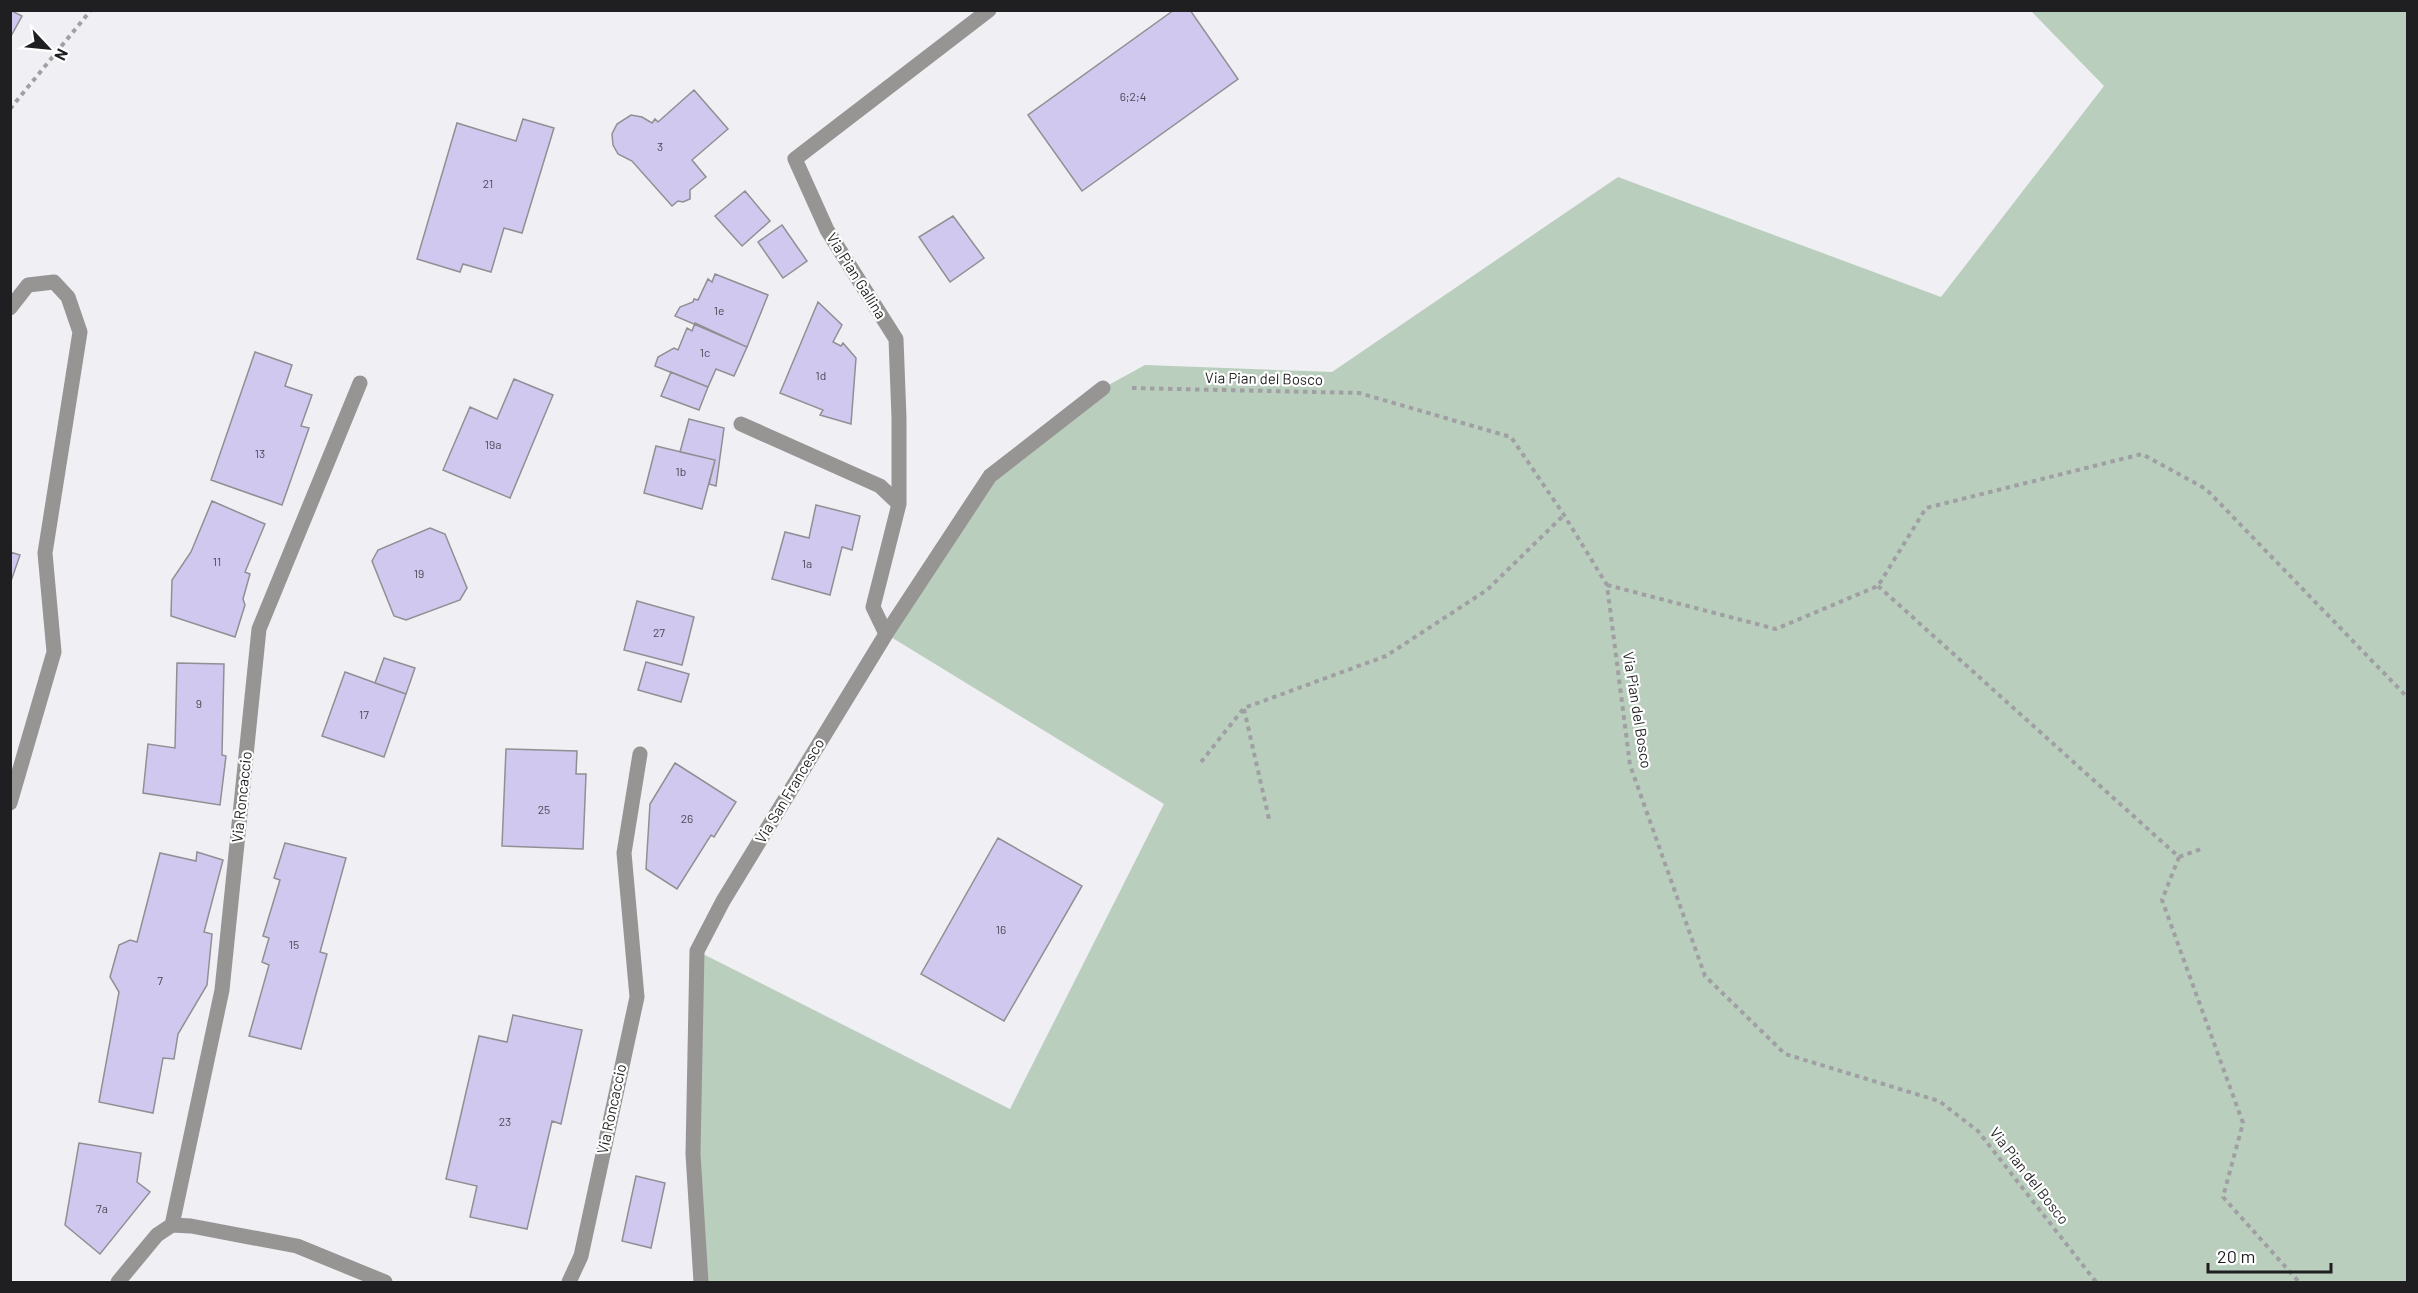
<svg xmlns="http://www.w3.org/2000/svg" width="2418" height="1293" viewBox="0 0 2418 1293" font-family="Barlow,sans-serif">
  <style>
    .green { fill: #bacebd }
    .building { fill: #d1c8ef; stroke: #908f93; stroke-width: 1.5 }
    .lines { fill: none; stroke-linecap: round; stroke-linejoin: round }
    .path { stroke: #a09fa3; stroke-width: 4; stroke-dasharray: 4.5 4.5; stroke-linecap: butt }
    .minor { stroke: #979594; stroke-width: 15 }
    .labels { text-anchor: middle; stroke-width: 4.5; stroke-linejoin: round; paint-order: stroke }
    .number-label { font-size: 12px; fill: #4c4854 }
    .street-label { font-size: 15px; fill: #1f1e20; stroke: #fff }
  </style>
  <rect width="100%" height="100%" fill="#f0eff4"/>
  <!-- green -->
  <path class="green" d="M 2031,11 L 2407,11 L 2407,1282 L 701,1282 L 697,951 L 1010,1109 L 1164,804 L 886,634 L 990,476 L 1103,388 L 1145,365 L 1332,372 L 1618,177 L 1941,297 L 2104,86 Z"/>
  <!-- building -->
  <path class="building" d="M 10,10 L 22,16 L 10,38 Z
    M 1174,10 L 1190,10 L 1238,79 L 1082,191 L 1028,115 Z
    M 694,90 L 728,129 L 692,160 L 706,177 L 690,190 L 690,199 L 683,202 L 678,201 L 672,206 L 632,161 L 618,154 L 613,145 L 612,134 L 617,124 L 631,115 L 642,117 L 652,123 L 655,119 L 658,122 Z
    M 523,119 L 554,128 L 522,233 L 504,228 L 491,272 L 463,264 L 460,272 L 417,259 L 457,123 L 516,141 Z
    M 745,191 L 770,221 L 742,246 L 715,216 Z
    M 953,216 L 984,258 L 950,282 L 919,237 Z
    M 782,225 L 807,261 L 783,278 L 758,242 Z
    M 715,274 L 768,295 L 747,347 L 675,316 L 680,307 L 693,302 L 694,299 L 698,300 L 708,279 L 712,282 Z
    M 818,302 L 842,325 L 833,342 L 841,346 L 843,343 L 856,358 L 851,424 L 820,415 L 823,410 L 780,393 Z
    M 695,323 L 747,347 L 734,376 L 716,369 L 708,387 L 655,366 L 658,357 L 674,348 L 678,350 L 687,328 L 692,331 Z
    M 255,352 L 292,365 L 285,386 L 312,395 L 301,426 L 309,428 L 282,505 L 211,480 Z
    M 671,372 L 708,387 L 699,410 L 661,396 Z
    M 514,379 L 553,395 L 510,498 L 443,470 L 470,407 L 497,419 Z
    M 689,419 L 724,428 L 716,486 L 709,484 L 715,460 L 680,452 Z
    M 656,446 L 715,460 L 702,509 L 644,493 Z
    M 212,501 L 265,524 L 245,572 L 250,574 L 243,599 L 245,605 L 235,637 L 171,616 L 172,580 L 191,552 Z
    M 816,505 L 860,516 L 852,550 L 842,547 L 830,595 L 772,579 L 785,532 L 809,538 Z
    M 430,528 L 445,534 L 467,588 L 460,600 L 406,620 L 394,616 L 372,561 L 378,550 Z
    M 10,552 L 20,555 L 10,584 Z
    M 637,601 L 694,617 L 682,665 L 624,650 Z
    M 384,658 L 415,668 L 406,694 L 375,683 Z
    M 646,662 L 689,674 L 681,702 L 638,690 Z
    M 177,663 L 224,664 L 222,755 L 226,756 L 220,805 L 143,793 L 148,744 L 175,748 Z
    M 345,672 L 406,694 L 384,757 L 322,736 Z
    M 506,749 L 577,751 L 576,774 L 586,774 L 583,849 L 502,846 Z
    M 675,763 L 736,802 L 714,837 L 711,835 L 677,889 L 646,869 L 650,804 Z
    M 998,838 L 1082,886 L 1004,1021 L 921,974 Z
    M 285,843 L 346,858 L 320,952 L 327,954 L 301,1049 L 249,1036 L 269,965 L 262,962 L 269,938 L 263,936 L 280,880 L 274,878 Z
    M 197,852 L 223,860 L 204,932 L 212,934 L 207,985 L 178,1034 L 174,1059 L 163,1058 L 153,1113 L 99,1102 L 119,992 L 110,977 L 119,945 L 130,940 L 137,942 L 160,853 L 196,861 Z
    M 513,1015 L 582,1030 L 561,1124 L 552,1121 L 527,1229 L 470,1217 L 477,1186 L 446,1179 L 479,1036 L 507,1042 Z
    M 79,1143 L 141,1153 L 137,1182 L 150,1192 L 100,1254 L 65,1225 Z
    M 636,1176 L 665,1183 L 651,1248 L 622,1241 Z"/>
  <g class="lines">
    <!-- path -->
    <path class="path" d="M 10,109 L 91,10
      M 1132,388 L 1359,393 L 1511,437 L 1564,515 L 1607,585 L 1630,765 L 1705,976 L 1785,1054 L 1939,1101 L 1978,1131 L 2096,1282
      M 1607,585 L 1776,629 L 1878,586 L 1926,508 L 2142,454 L 2206,489 L 2408,698
      M 1878,586 L 2179,857 L 2201,849
      M 1244,709 L 1269,819
      M 1201,762 L 1244,708 L 1386,656 L 1487,590 L 1564,515
      M 2179,857 L 2162,900 L 2243,1123 L 2223,1197 L 2299,1282"/>
    <!-- minor -->
    <path class="minor" d="M 10,308 L 28,285 L 54,282 L 68,297 L 80,332 L 45,553 L 54,652 L 10,803
      M 741,424 L 880,486 L 899,504
      M 886,634 L 873,607 L 899,504 L 899,418 L 896,339 L 827,230 L 795,159 L 989,10
      M 172,1225 L 222,990 L 259,629 L 360,383
      M 118,1282 L 157,1235 L 172,1225 L 191,1226 L 297,1246 L 385,1282
      M 569,1282 L 581,1256 L 637,997 L 624,853 L 640,754
      M 701,1282 L 693,1154 L 697,951 L 723,901 L 886,634 L 990,476 L 1103,388"/>
  </g>
  <g class="labels">
    <!-- number labels -->
    <g class="number-label">
      <text x="1133" y="101">6;2;4</text>
      <text x="660" y="151">3</text>
      <text x="488" y="188">21</text>
      <text x="719" y="315">1e</text>
      <text x="705" y="357">1c</text>
      <text x="821" y="380">1d</text>
      <text x="493" y="449">19a</text>
      <text x="260" y="458">13</text>
      <text x="681" y="476">1b</text>
      <text x="217" y="566">11</text>
      <text x="807" y="568">1a</text>
      <text x="419" y="578">19</text>
      <text x="659" y="637">27</text>
      <text x="199" y="708">9</text>
      <text x="364" y="719">17</text>
      <text x="544" y="814">25</text>
      <text x="687" y="823">26</text>
      <text x="1001" y="934">16</text>
      <text x="294" y="949">15</text>
      <text x="160" y="985">7</text>
      <text x="505" y="1126">23</text>
      <text x="102" y="1213">7a</text>
    </g>
    <!-- street labels -->
    <g class="street-label">
      <text transform="translate(856 276) rotate(58)" y="5">Via Pian Gallina</text>
      <text transform="translate(1264 379) rotate(1)" y="5">Via Pian del Bosco</text>
      <text transform="translate(1637 710) rotate(81)" y="5">Via Pian del Bosco</text>
      <text transform="translate(790 791) rotate(-59)" y="5">Via San Francesco</text>
      <text transform="translate(242 797) rotate(-84)" y="5">Via Roncaccio</text>
      <text transform="translate(612 1109) rotate(-78)" y="5">Via Roncaccio</text>
      <text transform="translate(2029 1176) rotate(52)" y="5">Via Pian del Bosco</text>
    </g>
  </g>
  <!-- border -->
  <rect width="2418" height="1293" fill="none" stroke="#1f1e20" stroke-width="24"/>
  <!-- north arrow -->
  <g transform="translate(48 48) rotate(116)" stroke="#ffffff" stroke-width="4.5" paint-order="stroke">
  <path d="M0-4.5L10 22L0 15L-10 22Z" fill="#1f1e20"/>
  <text y="-9" font-size="16" font-weight="bold" text-anchor="middle" fill="#1f1e20">N</text>
  </g>
  <!-- scale -->
  <path d="M2208 1263v9h123v-9" fill="none" stroke="#1f1e20" stroke-width="3"/>
  <text x="2217" y="1263" font-size="18" fill="#1f1e20" stroke="#ffffff" stroke-width="4.5" paint-order="stroke">20 m</text>
</svg>
